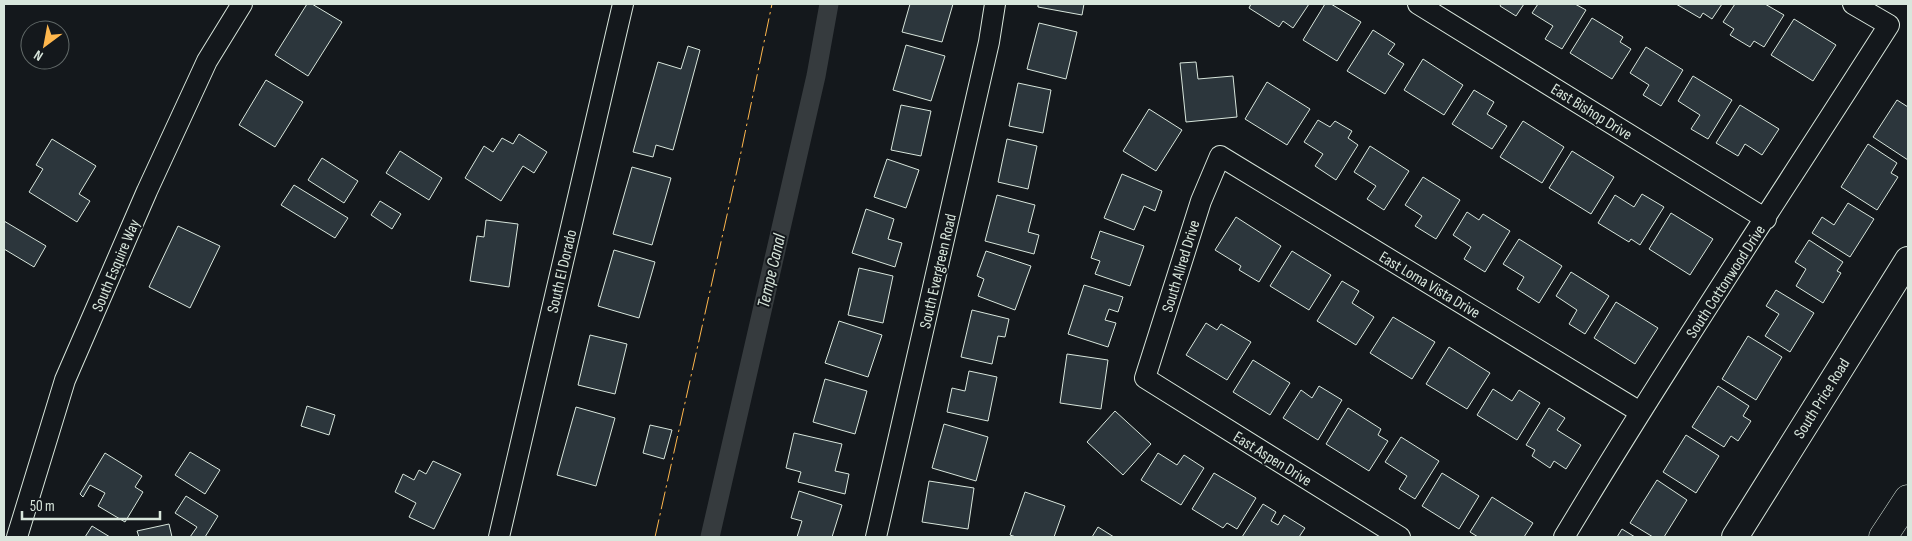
<svg xmlns="http://www.w3.org/2000/svg" width="1912" height="541" viewBox="0 0 1912 541" font-family="'Sofia Sans Condensed',sans-serif">
  <style>
    .lines { fill: none; stroke-linecap: round; stroke-linejoin: round }
    .canal { stroke: #363b3e; stroke-width: 19 }
    .building { fill: #2c363c; stroke: #d8e6dc }
    .minor-casing { stroke: #d8e6dc; stroke-width: 22 }
    .major-casing { stroke: #d8e6dc; stroke-width: 28 }
    .highway-casing { stroke: #d8e6dc; stroke-width: 29 }
    .minor { stroke: #14181c; stroke-width: 20 }
    .major { stroke: #14181c; stroke-width: 26 }
    .highway { stroke: #14181c; stroke-width: 28 }
    .power { stroke: #ffb74d; stroke-width: 1; stroke-dasharray: 18 4 2.5 4; stroke-linecap: butt }
    .labels { text-anchor: middle; stroke-width: 4; stroke-linejoin: round; paint-order: stroke }
    .street-label { font-size: 16px; fill: #d8e6dc; stroke: #14181c }
    .water-label { font-size: 18px; font-style: italic; fill: #d8e6dc; stroke: #14181c }
  </style>
  <rect width="100%" height="100%" fill="#14181c"/>
  <g class="lines">
    <!-- canal -->
    <path class="canal" d="M 710,537 L 816,76 L 829,4"/>
  </g>
  <!-- building -->
  <path class="building" d="M 307,4 L 312,4 L 342,22 L 308,76 L 275,55 Z
    M 910,4 L 953,4 L 942,42 L 902,32 Z
    M 1038,4 L 1084,4 L 1082,15 L 1038,7 Z
    M 1251,4 L 1309,4 L 1293,28 L 1283,21 L 1279,27 L 1249,8 Z
    M 1325,4 L 1331,4 L 1361,22 L 1337,61 L 1303,40 Z
    M 1501,4 L 1524,4 L 1516,16 L 1500,6 Z
    M 1538,4 L 1575,4 L 1586,10 L 1562,49 L 1545,39 L 1553,26 L 1532,13 Z
    M 1676,4 L 1722,4 L 1712,19 L 1703,13 L 1700,18 Z
    M 1735,4 L 1765,4 L 1784,15 L 1764,47 L 1754,41 L 1750,47 L 1730,35 L 1734,29 L 1723,22 Z
    M 1592,18 L 1623,37 L 1620,42 L 1631,49 L 1612,79 L 1570,53 Z
    M 1794,19 L 1836,45 L 1813,81 L 1771,55 Z
    M 1039,23 L 1077,32 L 1066,79 L 1027,69 Z
    M 1373,30 L 1395,44 L 1388,54 L 1404,64 L 1385,94 L 1347,71 Z
    M 906,45 L 945,56 L 931,101 L 893,90 Z
    M 688,46 L 700,50 L 673,150 L 656,145 L 653,157 L 633,152 L 658,62 L 681,69 Z
    M 1646,47 L 1683,70 L 1661,106 L 1643,95 L 1649,85 L 1630,73 Z
    M 1423,59 L 1463,85 L 1444,115 L 1404,90 Z
    M 1196,62 L 1198,79 L 1233,76 L 1237,117 L 1186,122 L 1180,63 Z
    M 1693,76 L 1732,100 L 1708,139 L 1691,129 L 1700,115 L 1678,101 Z
    M 266,80 L 303,102 L 275,147 L 239,125 Z
    M 1267,82 L 1310,109 L 1287,145 L 1245,119 Z
    M 1018,83 L 1051,90 L 1043,133 L 1009,126 Z
    M 1474,90 L 1494,102 L 1487,114 L 1507,126 L 1492,149 L 1452,124 Z
    M 1897,100 L 1908,107 L 1908,160 L 1873,137 Z
    M 901,105 L 931,111 L 921,156 L 891,150 Z
    M 1740,105 L 1779,129 L 1762,155 L 1745,144 L 1738,156 L 1716,143 Z
    M 1149,109 L 1182,130 L 1156,171 L 1123,151 Z
    M 1318,120 L 1330,127 L 1335,121 L 1352,131 L 1348,138 L 1358,145 L 1336,180 L 1315,166 L 1323,154 L 1304,142 Z
    M 1523,121 L 1564,147 L 1542,183 L 1500,157 Z
    M 519,134 L 547,152 L 534,173 L 523,166 L 501,201 L 465,178 L 484,146 L 493,152 L 502,138 L 513,144 Z
    M 52,139 L 96,166 L 79,194 L 90,201 L 77,222 L 29,192 L 43,169 L 36,165 Z
    M 1007,139 L 1037,146 L 1028,189 L 998,182 Z
    M 1868,144 L 1897,163 L 1891,173 L 1898,177 L 1877,210 L 1841,187 Z
    M 1370,146 L 1409,171 L 1384,210 L 1367,199 L 1376,186 L 1354,172 Z
    M 400,151 L 442,178 L 429,200 L 386,173 Z
    M 1572,151 L 1614,177 L 1591,214 L 1549,188 Z
    M 322,158 L 358,181 L 344,203 L 308,180 Z
    M 887,159 L 919,170 L 906,208 L 874,197 Z
    M 632,167 L 671,178 L 652,245 L 613,234 Z
    M 1122,174 L 1162,191 L 1155,211 L 1144,206 L 1134,230 L 1104,218 Z
    M 1423,177 L 1460,200 L 1436,239 L 1415,226 L 1422,216 L 1405,205 Z
    M 294,185 L 348,218 L 335,238 L 281,205 Z
    M 1642,194 L 1664,207 L 1640,245 L 1631,239 L 1629,242 L 1598,223 L 1615,195 L 1634,207 Z
    M 997,195 L 1035,205 L 1028,232 L 1039,235 L 1034,254 L 985,241 Z
    M 380,201 L 401,214 L 392,229 L 371,215 Z
    M 1848,203 L 1874,219 L 1850,257 L 1812,233 L 1822,217 L 1834,225 Z
    M 866,209 L 894,219 L 888,239 L 902,243 L 895,267 L 852,253 Z
    M 1467,212 L 1479,220 L 1483,214 L 1510,231 L 1485,272 L 1464,259 L 1471,247 L 1453,235 Z
    M 1671,213 L 1713,239 L 1690,275 L 1649,249 Z
    M 1236,217 L 1281,246 L 1259,282 L 1239,270 L 1241,266 L 1215,250 Z
    M 486,220 L 518,224 L 509,287 L 470,281 L 477,236 L 484,237 Z
    M 4,221 L 46,246 L 34,267 L 4,249 Z
    M 178,226 L 220,246 L 190,308 L 149,287 Z
    M 1100,231 L 1144,246 L 1130,286 L 1095,274 L 1100,261 L 1091,258 Z
    M 1519,239 L 1562,266 L 1539,303 L 1517,289 L 1524,277 L 1503,264 Z
    M 1809,240 L 1843,262 L 1837,271 L 1841,273 L 1823,303 L 1796,286 L 1806,269 L 1795,262 Z
    M 614,250 L 655,262 L 639,318 L 598,306 Z
    M 986,251 L 1031,266 L 1015,310 L 978,296 L 984,279 L 977,276 Z
    M 1292,251 L 1331,275 L 1309,310 L 1270,286 Z
    M 859,268 L 893,276 L 883,323 L 848,315 Z
    M 1571,272 L 1609,296 L 1585,334 L 1569,324 L 1577,310 L 1556,296 Z
    M 1342,281 L 1359,291 L 1352,303 L 1374,317 L 1356,345 L 1317,321 Z
    M 1084,285 L 1123,297 L 1118,312 L 1109,309 L 1105,320 L 1116,323 L 1108,347 L 1068,334 Z
    M 1776,290 L 1814,313 L 1790,352 L 1765,336 L 1779,314 L 1766,306 Z
    M 1616,302 L 1658,328 L 1635,364 L 1594,338 Z
    M 972,310 L 1009,319 L 1005,337 L 998,336 L 992,364 L 961,357 Z
    M 1393,317 L 1435,342 L 1412,379 L 1370,353 Z
    M 839,321 L 882,335 L 868,377 L 825,363 Z
    M 1206,323 L 1217,330 L 1221,324 L 1251,342 L 1227,380 L 1186,355 Z
    M 590,335 L 627,344 L 615,394 L 578,385 Z
    M 1748,336 L 1782,357 L 1756,400 L 1722,379 Z
    M 1449,347 L 1490,373 L 1467,409 L 1426,384 Z
    M 1067,354 L 1108,360 L 1101,409 L 1060,403 Z
    M 1253,360 L 1290,383 L 1270,415 L 1233,392 Z
    M 969,371 L 997,377 L 988,421 L 947,412 L 952,388 L 965,391 Z
    M 825,379 L 867,391 L 855,434 L 813,422 Z
    M 1319,386 L 1342,400 L 1318,440 L 1283,418 L 1301,390 L 1312,398 Z
    M 1718,386 L 1749,406 L 1743,416 L 1751,421 L 1738,441 L 1731,436 L 1724,447 L 1692,427 Z
    M 1493,389 L 1512,401 L 1519,390 L 1540,403 L 1517,440 L 1477,415 Z
    M 307,406 L 335,415 L 329,435 L 301,426 Z
    M 576,407 L 615,418 L 596,486 L 557,475 Z
    M 1348,408 L 1381,429 L 1378,435 L 1388,441 L 1369,471 L 1326,444 Z
    M 1549,408 L 1565,418 L 1557,430 L 1581,445 L 1566,469 L 1554,461 L 1550,468 L 1532,456 L 1535,450 L 1526,445 Z
    M 1115,411 L 1151,444 L 1123,475 L 1087,442 Z
    M 944,424 L 988,437 L 976,481 L 932,468 Z
    M 650,425 L 672,430 L 664,459 L 643,453 Z
    M 794,433 L 842,444 L 835,471 L 849,474 L 845,494 L 798,482 L 801,472 L 786,468 Z
    M 1686,435 L 1719,456 L 1696,493 L 1663,472 Z
    M 1401,437 L 1439,461 L 1415,499 L 1399,489 L 1407,476 L 1385,462 Z
    M 190,452 L 220,470 L 205,494 L 175,475 Z
    M 105,453 L 142,476 L 135,487 L 143,492 L 125,522 L 98,506 L 105,493 L 90,485 L 83,497 L 80,494 Z
    M 1158,453 L 1177,465 L 1184,455 L 1204,468 L 1181,505 L 1141,480 Z
    M 433,461 L 461,474 L 434,529 L 409,517 L 416,503 L 395,492 L 403,474 L 414,480 L 419,470 L 426,474 Z
    M 1214,473 L 1256,498 L 1237,529 L 1227,523 L 1223,528 L 1192,509 Z
    M 1442,473 L 1479,496 L 1459,529 L 1422,506 Z
    M 1657,480 L 1687,500 L 1664,537 L 1653,537 L 1630,523 Z
    M 929,481 L 974,488 L 968,529 L 922,522 Z
    M 799,491 L 842,505 L 832,537 L 797,537 L 802,521 L 791,518 Z
    M 1025,492 L 1065,506 L 1054,537 L 1016,537 L 1010,535 Z
    M 186,496 L 218,516 L 205,537 L 190,537 L 197,527 L 175,513 Z
    M 1492,497 L 1533,523 L 1524,537 L 1478,537 L 1470,532 Z
    M 1263,504 L 1276,512 L 1271,521 L 1278,525 L 1284,515 L 1305,528 L 1299,537 L 1242,537 Z
    M 169,524 L 172,537 L 139,537 L 137,531 Z
    M 92,526 L 110,537 L 85,537 Z
    M 1098,527 L 1114,537 L 1092,537 Z
    M 1622,529 L 1635,537 L 1617,537 Z"/>
  <g class="lines">
    <defs>
      <path id="minor" d="M 1418,4 L 1766,219
        M 17,537 L 65,380 L 147,191 L 207,61 L 242,4
        M 499,537 L 623,4
        M 876,537 L 989,42 L 995,4
        M 1400,537 L 1145,378 L 1201,201 L 1220,156 L 1640,412
        M 1564,537 C 1668,364 1780,196 1889,25 L 1853,4"/>
      <path id="major" d="M 1735,537 L 1908,260"/>
      <path id="highway" d="M 1883,537 L 1908,499"/>
    </defs>
    <!-- minor casing -->
    <use href="#minor" class="minor-casing"/>
    <!-- major casing -->
    <use href="#major" class="major-casing"/>
    <!-- highway casing -->
    <use href="#highway" class="highway-casing"/>
    <!-- minor -->
    <use href="#minor" class="minor"/>
    <!-- major -->
    <use href="#major" class="major"/>
    <!-- highway -->
    <use href="#highway" class="highway"/>
    <!-- power -->
    <path class="power" d="M 655,537 L 740,157 L 772,4"/>
  </g>
  <g class="labels">
    <!-- street labels -->
    <g class="street-label">
      <text transform="translate(1592 111) rotate(32)" y="6">East Bishop Drive</text>
      <text transform="translate(115 265) rotate(-67)" y="6">South Esquire Way</text>
      <text transform="translate(1180 266) rotate(-73)" y="6">South Allred Drive</text>
      <text transform="translate(561 271) rotate(-77)" y="6">South El Dorado</text>
      <text transform="translate(937 271) rotate(-77)" y="6">South Evergreen Road</text>
      <text transform="translate(1725 281) rotate(-57)" y="6">South Cottonwood Drive</text>
      <text transform="translate(1430 284) rotate(31)" y="6">East Loma Vista Drive</text>
      <text transform="translate(1821 398) rotate(-58)" y="6">South Price Road</text>
      <text transform="translate(1273 458) rotate(32)" y="6">East Aspen Drive</text>
    </g>
    <!-- water labels -->
    <g class="water-label">
      <text transform="translate(771 271) rotate(-77)" y="6">Tempe Canal</text>
    </g>
  </g>
  <!-- border -->
  <rect width="1912" height="541" fill="none" stroke="#d8e6dc" stroke-width="10"/>
  <!-- north arrow -->
  <g transform="translate(45 45) rotate(212)"><circle r="24" fill="#14181c" stroke="#626a69"/>
  <path d="M0-4L9 19L0 12L-9 19Z" fill="#ffb74d"/>
  <text y="-8" font-size="14" font-weight="bold" text-anchor="middle" fill="#d8e6dc">N</text>
  </g>
  <!-- scale -->
  <path d="M22 511v8h138v-8" fill="none" stroke="#d8e6dc" stroke-width="2.5"/>
  <text x="30" y="511" font-size="15" fill="#d8e6dc" stroke="#14181c" stroke-width="4" paint-order="stroke">50 m</text>
</svg>
